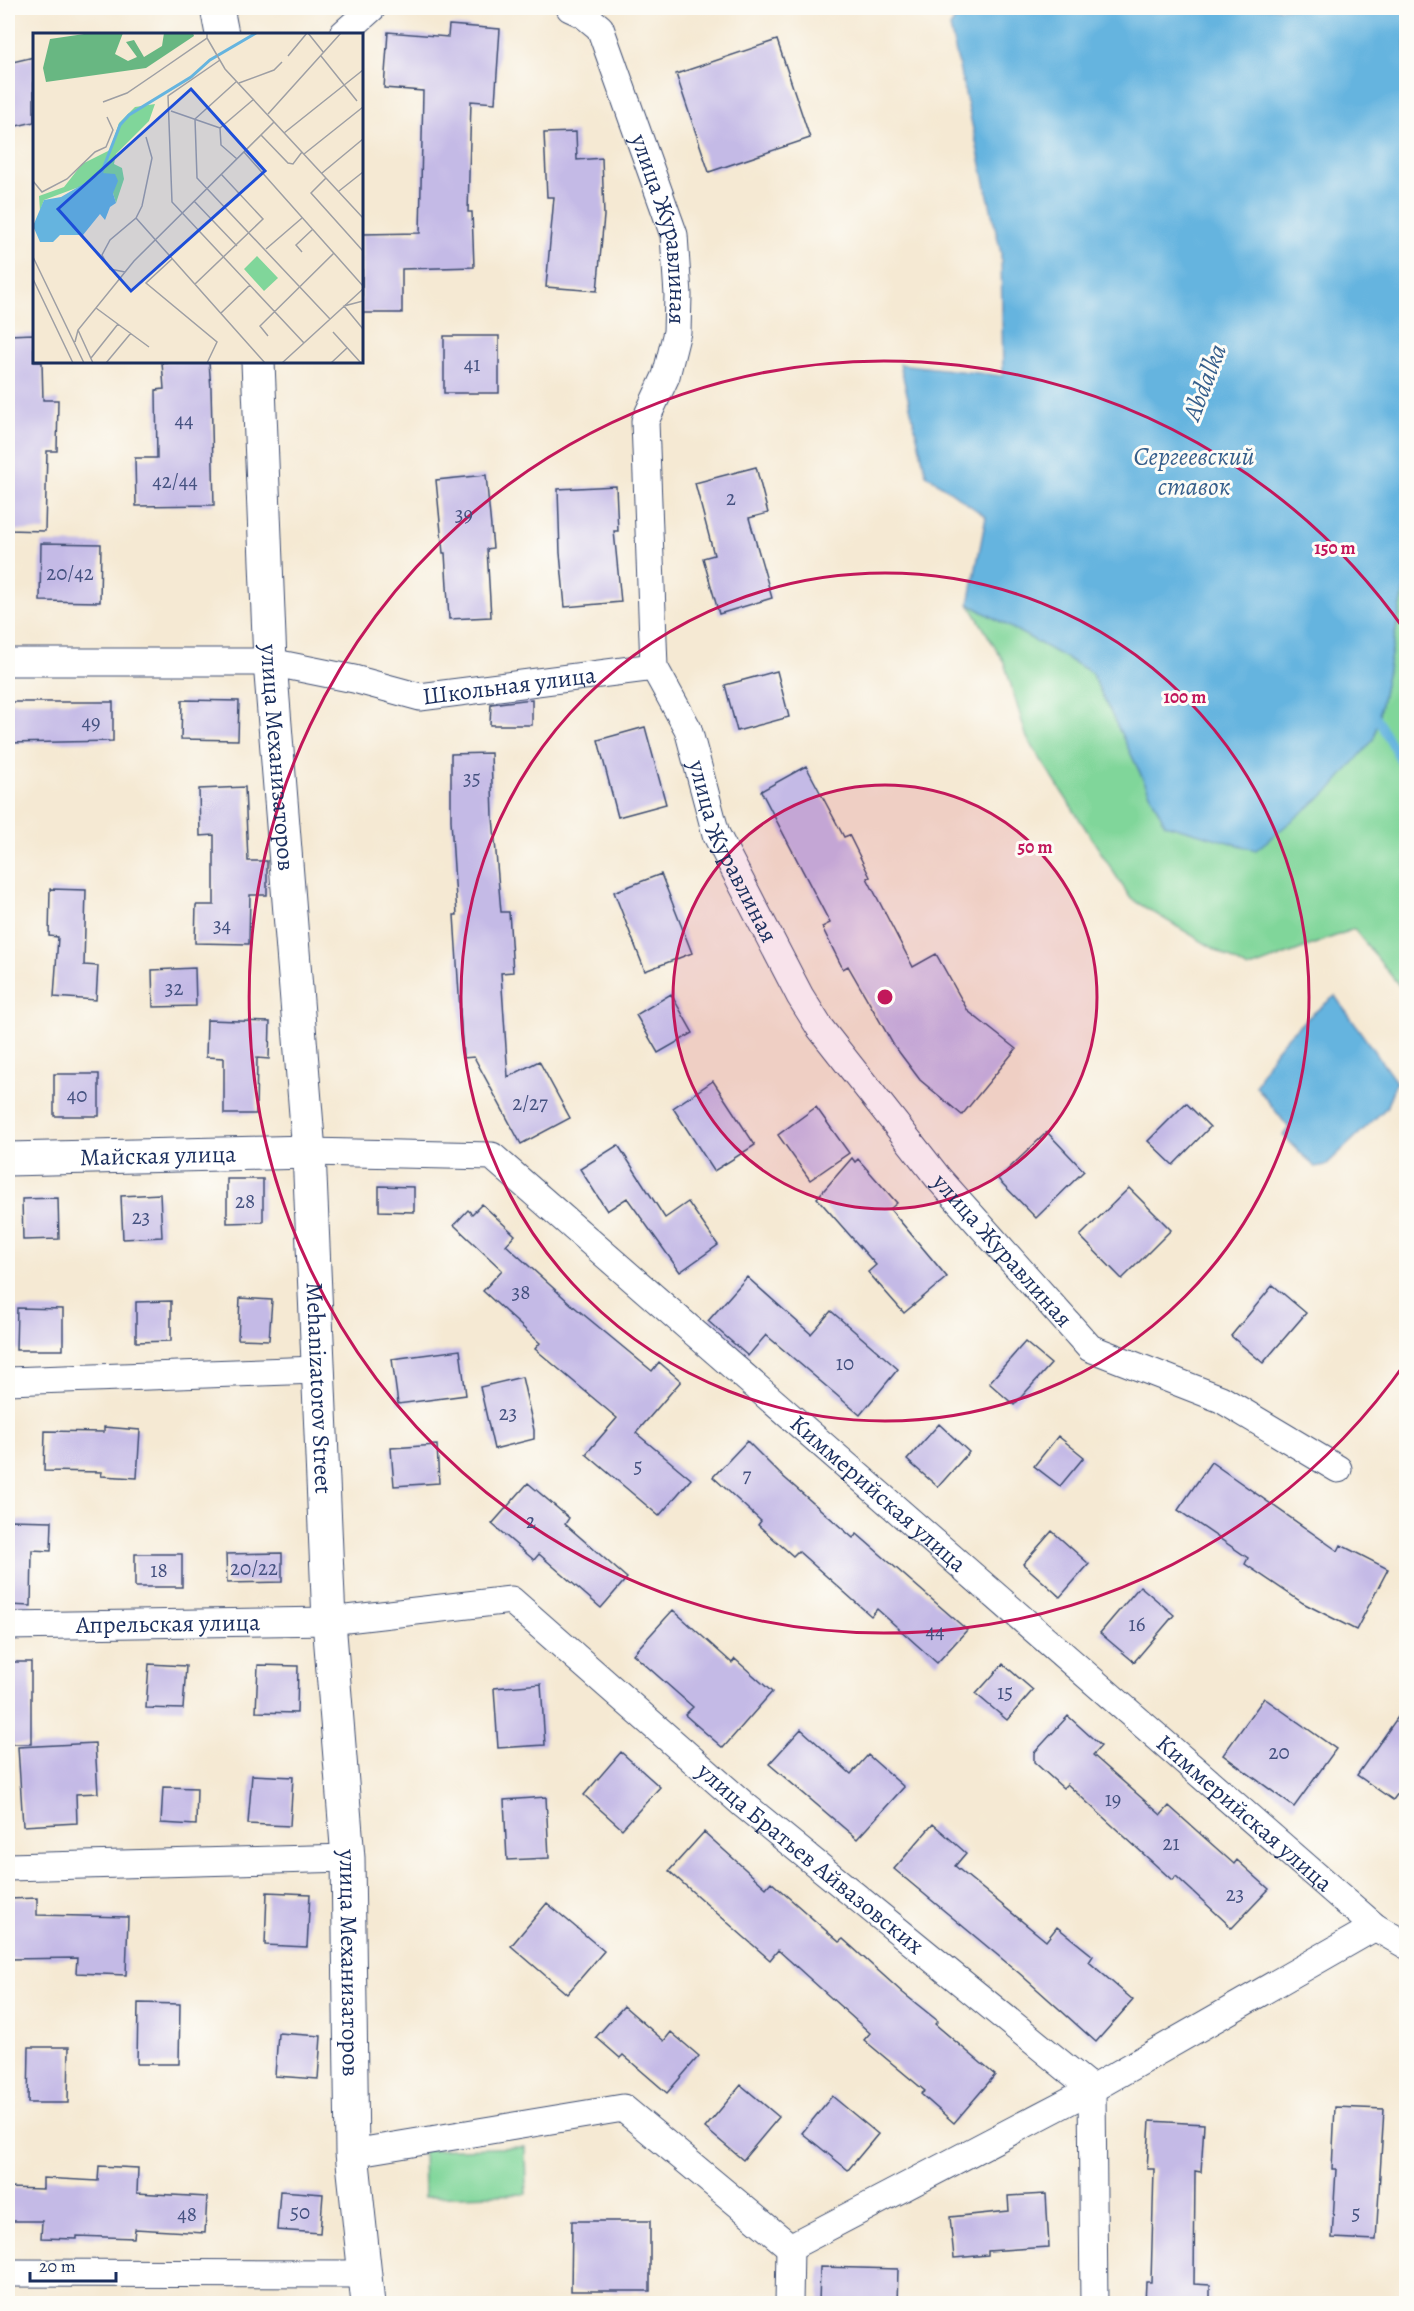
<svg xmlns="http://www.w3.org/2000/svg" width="1414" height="2311" viewBox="0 0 1414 2311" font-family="Alegreya,serif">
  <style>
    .green { fill: #80d69a; stroke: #4e827c; stroke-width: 1.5 }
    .water { fill: #65b4df; stroke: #40729e; stroke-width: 1.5 }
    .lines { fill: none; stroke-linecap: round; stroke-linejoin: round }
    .stream { stroke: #65b4df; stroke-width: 8 }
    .building { fill: #c4bae6 }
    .minor-casing { stroke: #3c4b70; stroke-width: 29 }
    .tertiary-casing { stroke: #3c4b70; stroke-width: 35 }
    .minor { stroke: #fff; stroke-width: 27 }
    .tertiary { stroke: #fff; stroke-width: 33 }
    .ring { fill: none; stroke: #c2185b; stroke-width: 3 }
    .labels { text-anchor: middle; stroke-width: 6; stroke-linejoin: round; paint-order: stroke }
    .number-label { font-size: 21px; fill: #455280 }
    .street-label { font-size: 24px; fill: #1b2f5e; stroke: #fdfcf7 }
    .water-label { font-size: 26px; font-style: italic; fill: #355e8b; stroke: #fdfcf7 }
    .inset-river { fill: none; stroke: #65b4df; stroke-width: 3 }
    .inset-road { fill: none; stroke: #9e9fa4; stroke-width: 1.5 }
    .view { fill: #1d4ed8; fill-opacity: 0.15; stroke: #1d4ed8; stroke-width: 3 }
    .inset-edge { fill: none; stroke: #1b2f5e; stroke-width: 3 }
    .centre { fill: #c2185b; stroke: #fdfcf7; stroke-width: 3 }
    .ring-label { font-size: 18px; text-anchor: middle; font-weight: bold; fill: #c2185b; stroke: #fdfcf7; stroke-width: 6; stroke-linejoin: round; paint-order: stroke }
  </style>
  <rect width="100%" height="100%" fill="#fdfcf7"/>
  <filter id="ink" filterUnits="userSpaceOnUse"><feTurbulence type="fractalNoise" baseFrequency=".0167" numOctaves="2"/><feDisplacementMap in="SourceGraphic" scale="12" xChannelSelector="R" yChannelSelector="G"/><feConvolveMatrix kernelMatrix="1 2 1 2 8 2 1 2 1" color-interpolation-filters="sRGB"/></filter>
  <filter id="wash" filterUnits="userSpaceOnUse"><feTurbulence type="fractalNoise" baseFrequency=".008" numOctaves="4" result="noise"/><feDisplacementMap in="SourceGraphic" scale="24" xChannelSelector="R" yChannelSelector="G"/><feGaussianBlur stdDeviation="1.35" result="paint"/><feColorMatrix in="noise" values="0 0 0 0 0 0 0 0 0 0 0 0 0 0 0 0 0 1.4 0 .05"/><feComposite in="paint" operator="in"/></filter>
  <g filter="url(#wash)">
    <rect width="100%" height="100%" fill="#f5e9d3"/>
    <!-- green -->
    <path class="green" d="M 1406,580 L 1406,994 L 1354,929 L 1248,969 L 1131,899 L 1027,738 L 1004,662 L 969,604 L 1091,672 L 1165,824 L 1374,739 Z
      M 525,2147 L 526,2194 L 424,2197 L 423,2150 Z"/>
    <!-- water -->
    <path class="water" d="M 963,8 L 1406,8 L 1406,580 L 1374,739 L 1331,789 L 1256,850 L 1165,824 L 1091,672 L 969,604 L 986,517 L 926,474 L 900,364 L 1003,376 L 1001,253 L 950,27 Z
      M 1335,996 L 1396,1082 L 1386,1108 L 1326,1165 L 1315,1167 L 1283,1135 L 1289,1128 L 1256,1086 C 1272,1044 1301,1023 1335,996 Z"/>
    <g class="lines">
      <!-- stream -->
      <path class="stream" d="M 1373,711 L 1406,771"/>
    </g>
    <g id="blocks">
      <!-- building -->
      <path class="building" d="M 449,25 L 500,29 L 495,103 L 471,101 L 468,212 L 472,212 L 474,267 L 402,269 L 402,313 L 362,313 L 362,234 L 420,233 L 423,91 L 384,88 L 388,32 L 448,37 Z
        M 777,40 L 810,138 L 709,172 L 676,74 Z
        M 34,57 L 34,122 L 8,128 L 8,63 Z
        M 576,132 L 577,160 L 602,158 L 604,216 L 597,291 L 546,287 L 554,197 L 547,197 L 544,133 Z
        M 34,334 L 34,362 L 42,362 L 43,400 L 58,400 L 57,451 L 47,451 L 45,531 L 8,530 L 8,335 Z
        M 444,336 L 499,336 L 499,393 L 444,393 Z
        M 162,362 L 209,362 L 211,389 L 214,505 L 136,506 L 135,458 L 157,458 L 156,390 L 164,389 Z
        M 756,467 L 768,513 L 749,518 L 772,598 L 719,614 L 703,558 L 714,555 L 695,483 Z
        M 486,475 L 493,548 L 487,549 L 491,617 L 449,619 L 445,553 L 443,553 L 436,480 Z
        M 616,486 L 618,531 L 614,531 L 621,602 L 565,607 L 560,553 L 558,489 Z
        M 41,543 L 101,544 L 100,602 L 40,601 Z
        M 777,671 L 789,717 L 737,731 L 725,685 Z
        M 532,699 L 532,725 L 490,725 L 491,704 Z
        M 182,700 L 239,701 L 238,740 L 181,739 Z
        M 8,702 L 113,702 L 113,741 L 8,743 Z
        M 645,727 L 666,804 L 618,817 L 598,740 Z
        M 491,753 L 493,817 L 501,912 L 509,912 L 513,972 L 501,973 L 508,1077 L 539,1061 L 570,1118 L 521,1144 L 474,1057 L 463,1058 L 454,915 L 457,915 L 451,820 L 451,754 Z
        M 806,766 L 844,837 L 849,835 L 870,877 L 867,878 L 913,967 L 936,954 L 968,1011 L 1016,1049 L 962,1115 L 920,1080 L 893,1044 L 848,966 L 843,969 L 822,927 L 830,923 L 761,791 Z
        M 245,787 L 248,861 L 267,861 L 267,895 L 250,895 L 249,944 L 195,943 L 196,905 L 214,905 L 214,835 L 200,836 L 199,789 Z
        M 661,874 L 692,953 L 645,971 L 614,892 Z
        M 50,889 L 86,890 L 84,965 L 98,966 L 96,1000 L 54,997 L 58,937 L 49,936 Z
        M 195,968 L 196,1006 L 153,1007 L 152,970 Z
        M 671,994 L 693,1033 L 658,1053 L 636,1015 Z
        M 207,1020 L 270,1022 L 269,1059 L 257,1058 L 256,1114 L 224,1114 L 224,1058 L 206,1057 Z
        M 54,1074 L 99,1074 L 99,1116 L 54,1116 Z
        M 713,1081 L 755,1145 L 714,1171 L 673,1108 Z
        M 1186,1103 L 1210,1127 L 1173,1165 L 1148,1141 Z
        M 816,1107 L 849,1153 L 810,1180 L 778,1135 Z
        M 1047,1132 L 1084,1171 L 1036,1218 L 998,1179 Z
        M 618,1145 L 665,1218 L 688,1202 L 718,1245 L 680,1272 L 627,1198 L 607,1211 L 580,1169 Z
        M 852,1158 L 855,1162 L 858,1159 L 897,1203 L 890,1209 L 947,1277 L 904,1313 L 868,1272 L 876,1265 L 817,1198 Z
        M 227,1179 L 263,1179 L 263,1222 L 227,1223 Z
        M 379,1186 L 414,1187 L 414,1212 L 379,1211 Z
        M 1129,1188 L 1171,1230 L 1122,1279 L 1080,1236 Z
        M 160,1194 L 162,1237 L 123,1239 L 121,1196 Z
        M 58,1198 L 59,1239 L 23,1240 L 22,1199 Z
        M 482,1204 L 515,1235 L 506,1245 L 572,1305 L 652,1371 L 659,1362 L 681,1381 L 636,1433 L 691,1479 L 659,1516 L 586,1454 L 617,1418 L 535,1349 L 540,1343 L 483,1291 L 502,1270 L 454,1225 L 468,1210 L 472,1214 Z
        M 747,1277 L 811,1334 L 831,1311 L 898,1369 L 860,1415 L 766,1335 L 748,1356 L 708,1321 Z
        M 1273,1285 L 1306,1313 L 1263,1363 L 1231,1336 Z
        M 240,1298 L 272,1300 L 269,1340 L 238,1339 Z
        M 171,1301 L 171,1341 L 136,1342 L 136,1302 Z
        M 17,1308 L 63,1309 L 63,1350 L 16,1350 Z
        M 1025,1342 L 1051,1364 L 1014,1405 L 989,1383 Z
        M 460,1350 L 466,1395 L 398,1404 L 392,1359 Z
        M 522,1377 L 534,1430 L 534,1439 L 494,1449 L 480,1387 Z
        M 939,1424 L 969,1452 L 938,1487 L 907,1460 Z
        M 104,1427 L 140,1430 L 137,1478 L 101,1476 L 102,1472 L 44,1471 L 45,1431 L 104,1432 Z
        M 1058,1436 L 1084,1457 L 1060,1486 L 1034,1466 Z
        M 747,1441 L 779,1473 L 853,1538 L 857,1534 L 967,1630 L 937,1663 L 877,1609 L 871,1616 L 798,1551 L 793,1556 L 758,1525 L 761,1521 L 713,1477 Z
        M 437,1445 L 439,1483 L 394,1486 L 391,1448 Z
        M 1211,1462 L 1338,1551 L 1341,1545 L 1388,1569 L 1356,1630 L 1303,1603 L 1245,1564 L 1248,1558 L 1178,1510 Z
        M 528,1483 L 569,1518 L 565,1524 L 627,1578 L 601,1608 L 539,1554 L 534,1560 L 492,1524 Z
        M 8,1520 L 52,1521 L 51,1551 L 32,1550 L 31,1606 L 8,1605 Z
        M 1052,1531 L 1089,1564 L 1060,1597 L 1023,1564 Z
        M 282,1553 L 282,1582 L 227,1583 L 226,1554 Z
        M 135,1554 L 182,1554 L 182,1587 L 135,1587 Z
        M 1140,1586 L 1174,1615 L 1134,1662 L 1100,1633 Z
        M 673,1610 L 732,1663 L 735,1659 L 772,1692 L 723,1748 L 685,1715 L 693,1707 L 633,1654 Z
        M 8,1662 L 31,1662 L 31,1744 L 8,1744 Z
        M 149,1664 L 186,1666 L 183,1709 L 146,1708 Z
        M 1003,1664 L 1033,1690 L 1007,1720 L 976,1694 Z
        M 258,1665 L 298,1666 L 297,1713 L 256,1712 Z
        M 541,1684 L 545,1745 L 498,1748 L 494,1688 Z
        M 1264,1698 L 1336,1749 L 1294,1807 L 1223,1755 Z
        M 1407,1704 L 1407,1781 L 1393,1800 L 1357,1775 Z
        M 1068,1716 L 1101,1746 L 1093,1755 L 1161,1815 L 1169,1806 L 1234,1864 L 1237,1860 L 1269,1889 L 1232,1928 L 1176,1876 L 1172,1880 L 1067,1784 L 1063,1788 L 1034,1762 L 1034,1753 Z
        M 801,1729 L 851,1774 L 868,1755 L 904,1787 L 857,1839 L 769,1764 Z
        M 95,1743 L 98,1793 L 76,1794 L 77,1823 L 23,1826 L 18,1747 Z
        M 621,1752 L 660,1787 L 622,1829 L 584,1795 Z
        M 252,1775 L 293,1777 L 290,1826 L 248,1824 Z
        M 163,1787 L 197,1788 L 196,1825 L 161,1823 Z
        M 546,1797 L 549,1858 L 507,1860 L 504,1800 Z
        M 933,1824 L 966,1853 L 955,1866 L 1046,1941 L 1057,1927 L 1093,1956 L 1089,1962 L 1133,2000 L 1096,2042 L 1019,1973 L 894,1869 Z
        M 704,1832 L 766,1888 L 771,1882 L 839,1942 L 843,1939 L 903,1993 L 938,2021 L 935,2024 L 995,2075 L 954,2123 L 921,2094 L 925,2091 L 864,2040 L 870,2033 L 778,1950 L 770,1960 L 669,1871 Z
        M 267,1892 L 310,1894 L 307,1947 L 265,1945 Z
        M 37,1898 L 37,1915 L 128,1917 L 126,1975 L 76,1973 L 77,1958 L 8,1959 L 8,1899 Z
        M 547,1903 L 604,1951 L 567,1994 L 511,1946 Z
        M 138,2003 L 180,2004 L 179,2064 L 137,2064 Z
        M 624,2006 L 664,2041 L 671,2032 L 699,2056 L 667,2093 L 623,2055 L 620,2058 L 596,2037 Z
        M 278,2033 L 321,2036 L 318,2079 L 275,2076 Z
        M 29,2047 L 69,2047 L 68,2103 L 28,2103 Z
        M 741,2085 L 779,2117 L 743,2160 L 705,2128 Z
        M 832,2096 L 878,2134 L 848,2170 L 802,2133 Z
        M 1335,2107 L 1384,2109 L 1376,2240 L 1332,2238 L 1336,2169 L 1332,2169 Z
        M 1150,2121 L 1204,2124 L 1201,2172 L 1195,2171 L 1194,2284 L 1210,2285 L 1210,2304 L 1145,2304 L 1146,2282 L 1151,2282 L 1154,2169 L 1147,2169 Z
        M 99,2166 L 138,2168 L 137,2193 L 207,2197 L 205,2233 L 135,2229 L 134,2238 L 77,2236 L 77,2239 L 41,2238 L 42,2221 L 8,2221 L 8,2188 L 43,2189 L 43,2178 L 98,2181 Z
        M 280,2191 L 323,2194 L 320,2233 L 277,2230 Z
        M 1046,2194 L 1049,2247 L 988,2251 L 988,2255 L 954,2258 L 950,2217 L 1009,2211 L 1008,2196 Z
        M 572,2221 L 650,2221 L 650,2291 L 571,2291 Z
        M 820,2267 L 898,2269 L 897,2304 L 819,2304 Z"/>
    </g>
  </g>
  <g filter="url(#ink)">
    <use href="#blocks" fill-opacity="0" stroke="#3c4b70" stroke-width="1.5"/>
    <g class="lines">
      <defs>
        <g id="minor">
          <path id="s1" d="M 570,8 L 583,14 L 600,28 L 674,235 L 678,295 L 677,332 L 666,376 L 645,421 L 654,667 L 688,729 L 716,834 L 800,996 L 820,1028 L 939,1179 L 1090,1348 L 1221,1399 L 1338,1469"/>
          <path d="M 343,34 L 372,8"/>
          <path id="s2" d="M 8,662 L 270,662 L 354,679 L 420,697 L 654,667"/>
          <path id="s3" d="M 309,1152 L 492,1156 L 1375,1927 L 1406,1945"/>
          <path d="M 8,1381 L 317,1370"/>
          <path id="s4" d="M 8,1626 L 329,1621 L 511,1600 L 744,1805 L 1092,2089 L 1094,2304"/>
          <path d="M 8,1867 L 348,1858"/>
          <path d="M 352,2153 L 623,2108 L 790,2247"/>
          <path d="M 790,2247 L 1092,2089 L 1375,1927"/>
          <path d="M 8,2273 L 363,2274"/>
          <path d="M 789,2304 L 790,2247"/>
        </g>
        <g id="tertiary">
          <path d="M 217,8 L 222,34"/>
          <path id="s5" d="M 258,362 L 270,662 L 309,1152 L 329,1621 L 348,1858 L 352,2153 L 368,2304"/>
          <path id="s6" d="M 8,1159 L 309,1152"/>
        </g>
      </defs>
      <!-- minor casing -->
      <use href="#minor" class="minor-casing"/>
      <!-- tertiary casing -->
      <use href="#tertiary" class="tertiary-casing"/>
      <!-- minor -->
      <use href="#minor" class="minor"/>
      <!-- tertiary -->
      <use href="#tertiary" class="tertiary"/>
    </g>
  </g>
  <!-- distance rings -->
  <circle cx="885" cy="997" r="212" fill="#c2185b" fill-opacity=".12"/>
  <g class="ring">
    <circle cx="885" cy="997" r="212"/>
    <circle cx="885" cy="997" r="424"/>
    <path d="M1406 1362A636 636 0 1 1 1406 632"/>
  </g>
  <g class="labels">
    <!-- number labels -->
    <g class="number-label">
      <text x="472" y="371">41</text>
      <text x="184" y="427">44</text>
      <text x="175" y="488">42/44</text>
      <text x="731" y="505">2</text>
      <text x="464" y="521">39</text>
      <text x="70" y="580">20/42</text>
      <text x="91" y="729">49</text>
      <text x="472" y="785">35</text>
      <text x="222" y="932">34</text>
      <text x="174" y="995">32</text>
      <text x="77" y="1102">40</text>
      <text x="530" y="1110">2/27</text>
      <text x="245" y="1208">28</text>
      <text x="141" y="1224">23</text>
      <text x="521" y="1299">38</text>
      <text x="845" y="1370">10</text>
      <text x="508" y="1420">23</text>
      <text x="638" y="1473">5</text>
      <text x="747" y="1482">7</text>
      <text x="531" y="1528">2</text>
      <text x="254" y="1575">20/22</text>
      <text x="159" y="1577">18</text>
      <text x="1137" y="1631">16</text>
      <text x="935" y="1638">44</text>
      <text x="1005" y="1699">15</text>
      <text x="1279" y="1759">20</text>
      <text x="1113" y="1806">19</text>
      <text x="1171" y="1850">21</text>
      <text x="1235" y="1901">23</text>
      <text x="300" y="2219">50</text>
      <text x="1356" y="2220">5</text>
      <text x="187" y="2221">48</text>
    </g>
    <!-- street labels -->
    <g class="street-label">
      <text dy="8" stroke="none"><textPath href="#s1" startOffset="248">улица Журавлиная</textPath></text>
      <text dy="8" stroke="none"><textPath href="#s2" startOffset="506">Школьная улица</textPath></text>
      <text dy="8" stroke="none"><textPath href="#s5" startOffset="396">улица Механизаторов</textPath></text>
      <text dy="8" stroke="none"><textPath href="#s1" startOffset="896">улица Журавлиная</textPath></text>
      <text dy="8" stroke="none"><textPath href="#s6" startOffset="150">Майская улица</textPath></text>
      <text dy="8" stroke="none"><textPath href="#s1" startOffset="1382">улица Журавлиная</textPath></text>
      <text dy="8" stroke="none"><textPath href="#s5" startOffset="1028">Mehanizatorov Street</textPath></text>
      <text dy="8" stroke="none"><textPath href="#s3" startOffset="696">Киммерийская улица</textPath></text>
      <text dy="8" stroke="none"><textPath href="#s4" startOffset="160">Апрельская улица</textPath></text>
      <text dy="8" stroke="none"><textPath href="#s3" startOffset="1182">Киммерийская улица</textPath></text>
      <text dy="8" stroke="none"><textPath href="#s4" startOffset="900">улица Братьев Айвазовских</textPath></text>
      <text dy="8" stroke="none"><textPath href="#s5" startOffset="1604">улица Механизаторов</textPath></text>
    </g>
    <!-- water labels -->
    <g class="water-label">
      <text transform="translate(1204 382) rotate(-69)" y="9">Abdalka</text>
      <text x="1194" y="465">Сергеевский<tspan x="1194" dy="30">ставок</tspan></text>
    </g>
  </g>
  <!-- overview -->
  <g transform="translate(33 33)">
    <rect width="330" height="330" fill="#f5e9d3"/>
    <path d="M 122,71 L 116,88 L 83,121 L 81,131 L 89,135 L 91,146 L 83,170 L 80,160 L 46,154 L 11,167 L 7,178 L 6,163 L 31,154 L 49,131 L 77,117 L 86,90 L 102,74 ZM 224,223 L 245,245 L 231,258 L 211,236 Z" fill="#80d69a"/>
    <path d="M 58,0 L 90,0 L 82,21 L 95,28 L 104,24 L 93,9 L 101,7 L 111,24 L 129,13 L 131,0 L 160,0 L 161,3 L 113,35 L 13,49 L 10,35 L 17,6 Z" fill="#68b782"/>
    <path d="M 69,140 L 82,141 L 85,148 L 80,160 L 83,170 L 77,174 L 72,187 L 67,181 L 50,202 L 27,202 L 20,209 L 7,209 L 0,193 L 11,167 L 28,164 Z" fill="#65b4df"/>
    <path class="inset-river" d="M 68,141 L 87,92 L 96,82 L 158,44 L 177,27 L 223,0"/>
    <path class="inset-road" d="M 275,0 L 291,20M 174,5 L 192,36 L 330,185M 255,23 L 274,0M 288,23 L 324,68M 187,27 L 135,63 L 139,169 L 271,310M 204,48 L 162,86 L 164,145 L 297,286M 206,50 L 241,37 L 249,29M 70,69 L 94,60 L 122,41 L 174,5 L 174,0M 138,78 L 187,95M 235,81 L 308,0M 187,95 L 221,66M 187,95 L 188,112 L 204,126M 251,100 L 330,37M 228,102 L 255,130 L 260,131 L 269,119M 211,119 L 330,253M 271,121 L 330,74M 289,140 L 330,106M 293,145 L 278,160 L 330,218M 0,148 L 9,159 L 34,146 L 62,119 L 73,114 L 80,97 L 74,84M 306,158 L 330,139M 161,168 L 204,213M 103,185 L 232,330M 233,216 L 269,185M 269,219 L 263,212 L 280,196M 0,224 L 51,330M 139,226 L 113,250 L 184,309 L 174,330M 92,239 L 77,236 L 69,222 L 77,207 L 103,185 L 109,173 L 119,125 L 113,104M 0,246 L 40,330M 162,251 L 230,186 L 188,141M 330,268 L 311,273 L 330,296M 63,275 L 116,314M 188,280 L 217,252M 45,297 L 60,330M 300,299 L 328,330M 235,303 L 227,293 L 301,220M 42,309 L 45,297 L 101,228 L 241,89M 58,325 L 85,291M 73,330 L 98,300M 249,330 L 330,256M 298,330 L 314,315"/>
    <path class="view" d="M 158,56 L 232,138 L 98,258 L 25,176 Z"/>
    <rect width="330" height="330" class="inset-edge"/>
  </g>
  <circle cx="885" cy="997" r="9" class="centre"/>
  <g class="ring-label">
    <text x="1335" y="554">150 m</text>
    <text x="1185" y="703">100 m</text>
    <text x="1035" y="853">50 m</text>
  </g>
  <!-- margin -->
  <rect width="1414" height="2311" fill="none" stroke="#fdfcf7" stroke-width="30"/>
  <!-- scale -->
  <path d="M30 2272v9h86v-9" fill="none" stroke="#1b2f5e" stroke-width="3"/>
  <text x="39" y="2272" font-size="18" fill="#1b2f5e" stroke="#fdfcf7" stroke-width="4.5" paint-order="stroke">20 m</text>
</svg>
